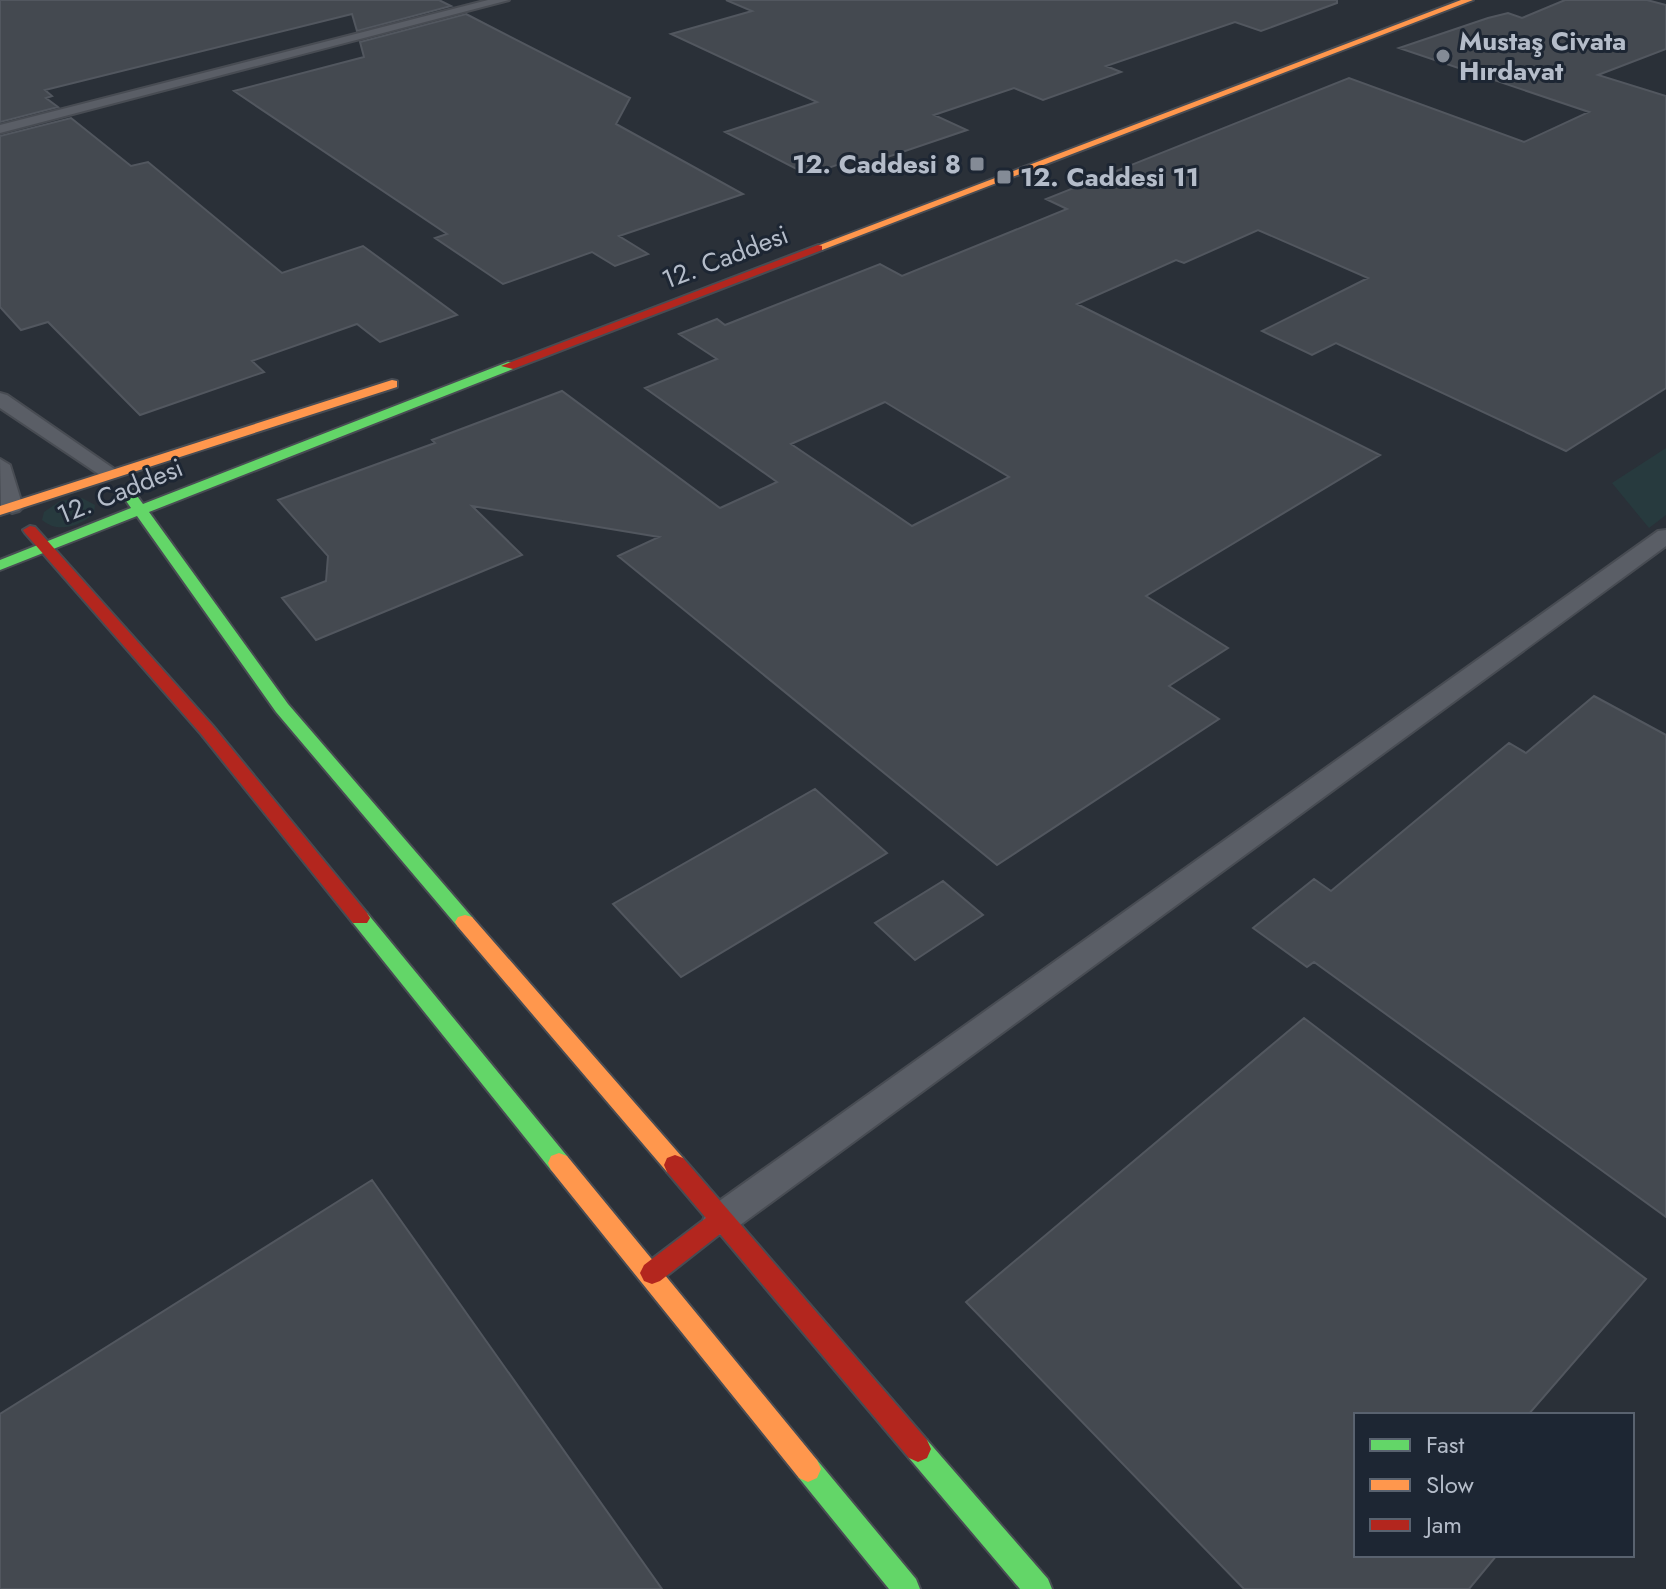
<svg xmlns="http://www.w3.org/2000/svg" width="1666" height="1589" viewBox="0 0 1666 1589" font-family="Jost,sans-serif">
  <style>
    .green { fill: #273a3e }
    .building { fill: #444950; stroke: #52575f; stroke-width: 2; fill-rule: evenodd }
    .lines { fill: none; stroke-linecap: round; stroke-linejoin: round }
    .street-casing { stroke: #484c53; stroke-width: 4 }
    .fast-casing { stroke: #484c53; stroke-width: 4 }
    .slow-casing { stroke: #484c53; stroke-width: 4 }
    .jam-casing { stroke: #484c53; stroke-width: 4 }
    .street { fill: #5a5e66; fill-rule: evenodd }
    .fast { fill: #63d668; fill-rule: evenodd }
    .slow { fill: #ff974d; fill-rule: evenodd }
    .jam { fill: #b3261e; fill-rule: evenodd }
    .poi-dot { fill: #848b96; stroke: #1d2633; stroke-width: 3 }
    .labels { text-anchor: middle; stroke-width: 6; stroke-linejoin: round; paint-order: stroke }
    .far-poi-label { font-size: 26px; font-weight: bold; fill: #b4bcc9; stroke: #1d2633; text-anchor: start }
    .far-street-label { font-size: 26px; fill: #b4bcc9; stroke: #1d2633 }
  </style>
  <rect width="100%" height="100%" fill="#2a3038"/>
  <!-- green -->
  <path class="green" d="M 1666,448 L 1666,515 L 1649,528 L 1612,483 Z
    M 82,498 L 95,505 L 94,513 C 81,526 58,534 42,520 L 44,512 L 60,501 Z"/>
  <!-- building -->
  <path class="building" d="M 0,0 L 439,0 L 451,6 L 357,31 L 352,14 L 45,90 L 52,96 L 46,98 L 58,107 L 0,122 Z
    M 726,0 L 1337,0 L 1337,3 L 1261,31 L 1235,22 L 1106,66 L 1121,72 L 1043,100 L 1014,88 L 934,115 L 967,130 L 864,165 L 854,159 L 808,175 L 725,132 L 817,102 L 671,34 L 752,11 Z
    M 1565,0 L 1647,0 L 1666,5 L 1666,49 L 1598,75 L 1666,96 L 1666,388 L 1566,451 L 1336,343 L 1312,355 L 1262,331 L 1368,278 L 1258,230 L 1184,263 L 1176,260 L 1077,304 L 1380,455 L 1146,596 L 1228,648 L 1169,686 L 1219,719 L 997,865 L 618,556 L 659,537 L 472,506 L 522,555 L 316,640 L 282,598 L 326,581 L 328,556 L 278,500 L 435,443 L 432,440 L 562,391 L 720,508 L 777,482 L 645,388 L 717,359 L 679,334 L 717,319 L 725,325 L 880,264 L 902,276 L 1067,209 L 1046,199 L 1349,78 L 1524,142 L 1589,112 L 1399,48 L 1488,18 L 1508,13 L 1522,18 ZM 885,402 L 1009,477 L 912,526 L 791,444 Z
    M 466,14 L 630,98 L 616,124 L 743,194 L 619,236 L 648,254 L 615,266 L 592,252 L 503,284 L 435,238 L 447,234 L 234,91 L 364,57 L 360,42 Z
    M 71,118 L 131,166 L 148,162 L 282,273 L 363,246 L 457,315 L 380,342 L 357,324 L 252,361 L 264,372 L 140,415 L 48,322 L 21,330 L 0,307 L 0,136 Z
    M 1594,696 L 1666,735 L 1666,1217 L 1314,962 L 1307,967 L 1253,928 L 1314,879 L 1331,891 L 1509,743 L 1526,753 Z
    M 815,789 L 887,853 L 681,977 L 613,904 Z
    M 943,881 L 983,915 L 915,960 L 875,923 Z
    M 1304,1018 L 1646,1279 L 1528,1415 L 1356,1415 L 1356,1555 L 1497,1555 L 1469,1589 L 1244,1589 L 966,1302 Z
    M 372,1180 L 662,1589 L 0,1589 L 0,1414 Z"/>
  <g class="lines">
    <defs>
      <path id="street" d="M 488,0 L 509,0 L 0,133 L 0,125 Z
        M 0,393 L 7,395 L 120,473 L 117,477 L 103,477 L 0,408 Z
        M 0,459 L 10,465 L 23,507 L 19,511 L 12,513 L 1,507 Z
        M 1666,530 L 1666,546 L 732,1231 L 720,1235 L 708,1231 L 703,1220 L 708,1209 L 1658,531 Z"/>
      <path id="fast" d="M 508,362 L 513,363 L 513,369 L 149,512 L 288,704 L 472,917 L 475,922 L 472,927 L 458,927 L 276,712 L 137,516 L 0,570 L 0,560 L 131,508 L 120,492 L 122,489 L 132,489 L 143,504 Z
        M 360,911 L 367,913 L 567,1156 L 570,1163 L 567,1170 L 559,1173 L 551,1170 L 353,923 L 350,918 L 353,913 Z
        M 918,1436 L 927,1440 L 1048,1579 L 1052,1589 L 1020,1589 L 909,1458 L 905,1449 L 909,1440 Z
        M 808,1456 L 817,1460 L 916,1579 L 920,1589 L 889,1589 L 799,1478 L 795,1469 L 799,1460 Z"/>
      <path id="slow" d="M 1461,0 L 1473,0 L 822,250 L 812,248 Z
        M 392,380 L 397,381 L 397,387 L 0,515 L 0,506 Z
        M 465,915 L 472,917 L 683,1158 L 686,1165 L 683,1172 L 675,1175 L 667,1172 L 458,927 L 455,922 L 458,917 Z
        M 559,1153 L 567,1156 L 817,1460 L 821,1469 L 817,1478 L 808,1482 L 799,1478 L 551,1170 L 548,1163 L 551,1156 Z"/>
      <path id="jam" d="M 818,245 L 822,246 L 822,250 L 513,369 L 501,366 Z
        M 30,526 L 35,527 L 213,726 L 367,913 L 370,918 L 367,923 L 353,923 L 201,734 L 25,533 L 23,530 Z
        M 675,1155 L 683,1158 L 927,1440 L 931,1449 L 927,1458 L 918,1462 L 909,1458 L 720,1234 L 660,1281 L 652,1284 L 644,1281 L 640,1273 L 644,1265 L 706,1218 L 667,1172 L 664,1165 L 667,1158 Z"/>
    </defs>
    <!-- street casing -->
    <use href="#street" class="street-casing"/>
    <!-- fast casing -->
    <use href="#fast" class="fast-casing"/>
    <!-- slow casing -->
    <use href="#slow" class="slow-casing"/>
    <!-- jam casing -->
    <use href="#jam" class="jam-casing"/>
    <!-- street -->
    <use href="#street" class="street"/>
    <!-- fast -->
    <use href="#fast" class="fast"/>
    <!-- slow -->
    <use href="#slow" class="slow"/>
    <!-- jam -->
    <use href="#jam" class="jam"/>
  </g>
  <!-- markers -->
  <g class="poi-dot">
    <circle cx="1443" cy="56" r="8"/>
    <rect x="969" y="156" width="16" height="16" rx="4"/>
    <rect x="996" y="169" width="16" height="16" rx="4"/>
  </g>
  <g class="labels">
    <!-- far-poi labels -->
    <g class="far-poi-label">
      <text x="1459" y="50">Mustaş Civata<tspan x="1459" dy="30">Hırdavat</tspan></text>
      <text x="961" y="173" text-anchor="end">12. Caddesi 8</text>
      <text x="1020" y="186">12. Caddesi 11</text>
    </g>
    <!-- far-street labels -->
    <g class="far-street-label">
      <text transform="translate(725 257) rotate(-21)" y="9">12. Caddesi</text>
      <text transform="translate(120 491) rotate(-22)" y="9">12. Caddesi</text>
    </g>
  </g>
  <!-- legend -->
  <rect x="1354" y="1413" width="280" height="144" fill="#1d2633" stroke="#59626f" stroke-width="2"/>
  <rect x="1370" y="1439" width="40" height="12" fill="#63d668" stroke="#59626f" stroke-width="2"/>
  <text x="1426" y="1453" font-size="24" fill="#b4bcc9">Fast</text>
  <rect x="1370" y="1479" width="40" height="12" fill="#ff974d" stroke="#59626f" stroke-width="2"/>
  <text x="1426" y="1493" font-size="24" fill="#b4bcc9">Slow</text>
  <rect x="1370" y="1519" width="40" height="12" fill="#b3261e" stroke="#59626f" stroke-width="2"/>
  <text x="1426" y="1533" font-size="24" fill="#b4bcc9">Jam</text>
</svg>
